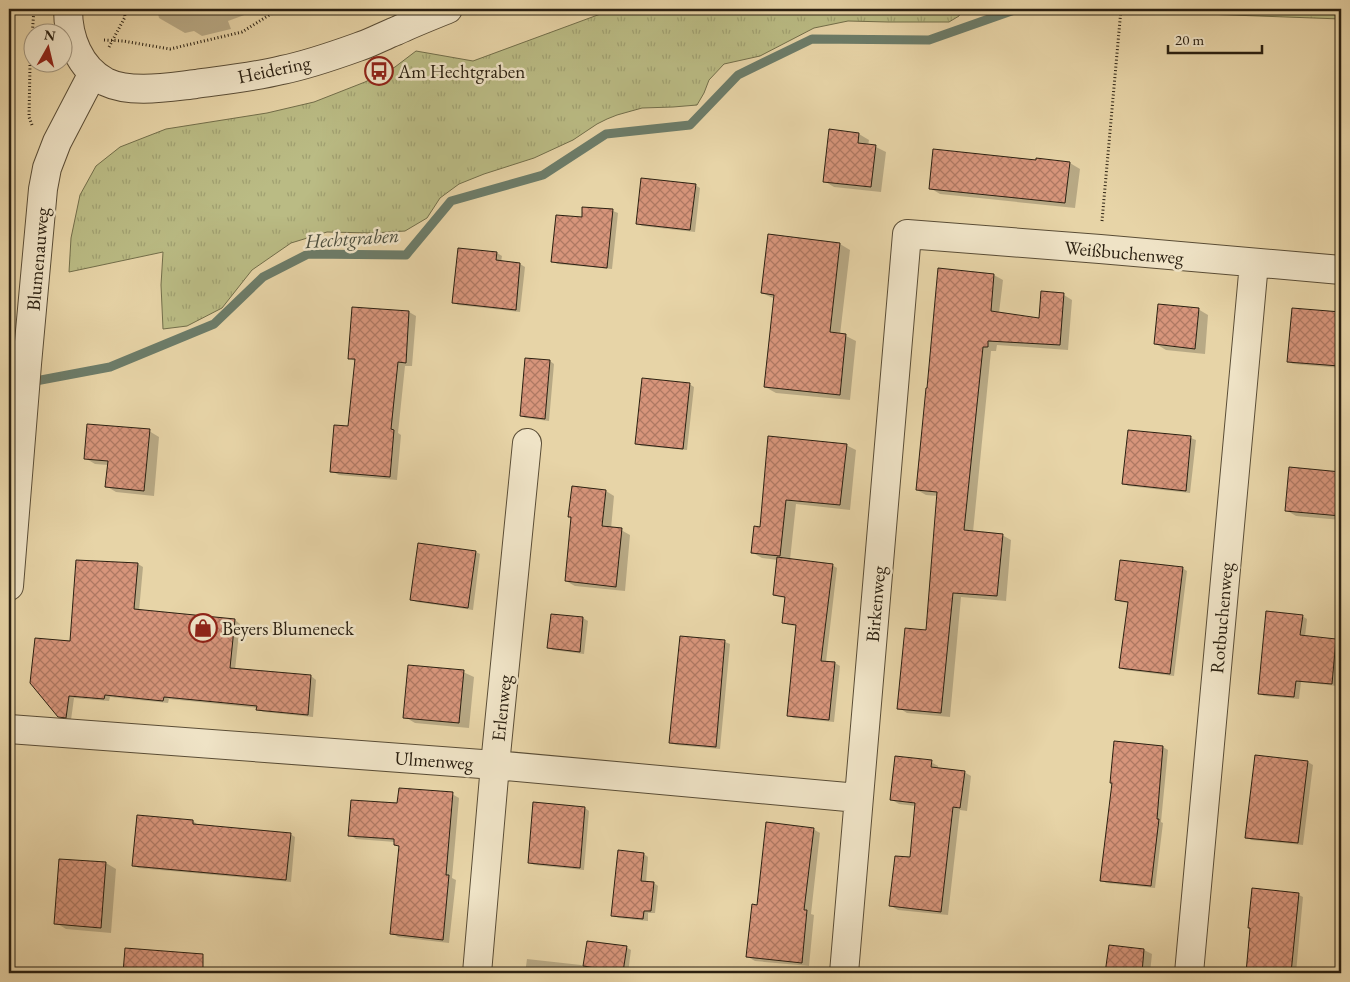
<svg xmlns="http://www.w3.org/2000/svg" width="1350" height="982" viewBox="0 0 1350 982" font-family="'EB Garamond',serif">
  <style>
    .grass { fill: url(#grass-tufts); stroke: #726e4a }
    .shadow { fill: #0003 }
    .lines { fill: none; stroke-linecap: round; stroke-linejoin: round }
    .stream { stroke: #6c7c69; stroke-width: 9 }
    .building { fill: url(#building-cross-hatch); stroke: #2b2011 }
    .minor-casing { stroke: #5a4d36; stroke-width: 30 }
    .path { stroke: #2b2011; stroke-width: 3; stroke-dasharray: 1 2.5; stroke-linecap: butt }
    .minor { stroke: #efe3c6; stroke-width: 28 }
    .labels { text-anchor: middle; stroke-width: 5; stroke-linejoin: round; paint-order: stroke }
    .street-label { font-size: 19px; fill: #2b2011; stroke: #efe3c6 }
    .poi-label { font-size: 19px; fill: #2b2011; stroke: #efe3c6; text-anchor: start }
    .water-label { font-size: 20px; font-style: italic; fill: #4c4e3d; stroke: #efe3c6 }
  </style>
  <defs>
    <pattern id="grass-tufts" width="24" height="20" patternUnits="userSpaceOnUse" patternTransform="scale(1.25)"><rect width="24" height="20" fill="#babb84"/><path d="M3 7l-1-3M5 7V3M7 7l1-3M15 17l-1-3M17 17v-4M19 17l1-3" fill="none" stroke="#a0a071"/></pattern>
    <pattern id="building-cross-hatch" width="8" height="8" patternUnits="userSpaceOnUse" patternTransform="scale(1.25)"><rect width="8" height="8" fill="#d7957b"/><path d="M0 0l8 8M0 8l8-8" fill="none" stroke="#af7963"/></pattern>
  </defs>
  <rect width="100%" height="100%" fill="#e7d4a7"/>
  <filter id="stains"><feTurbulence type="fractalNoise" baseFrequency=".004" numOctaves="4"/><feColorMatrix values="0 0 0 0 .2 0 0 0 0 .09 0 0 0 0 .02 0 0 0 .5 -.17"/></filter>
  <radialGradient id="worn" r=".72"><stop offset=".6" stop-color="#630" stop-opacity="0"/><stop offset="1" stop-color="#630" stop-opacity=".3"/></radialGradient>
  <!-- grass -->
  <path class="grass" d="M 614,9 L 962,9 L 959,16 L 949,22 L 888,22 L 848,21 L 814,28 L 760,56 L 724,64 L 709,80 L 704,93 L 697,105 L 673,107 L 642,108 L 617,115 L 607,119 L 597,124 L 573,140 L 534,158 L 484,174 L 459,184 L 440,198 L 427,218 L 405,231 L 373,233 L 327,232 L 291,243 L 252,270 L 222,308 L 187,326 L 163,329 L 161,285 L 163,252 L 69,272 L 71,238 L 80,195 L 96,166 L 120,147 L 166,129 L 267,113 L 314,102 L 365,82 L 395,67 L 416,51 L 473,61 Z
    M 1122,9 L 1341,9 L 1341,19 L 1121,11 Z"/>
  <!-- shadow -->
  <path class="shadow" d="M 157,9 L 261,9 L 228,21 L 231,29 L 202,36 L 194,31 L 185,33 L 159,18 Z
    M 830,130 L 859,134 L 869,140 L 868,146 L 876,147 L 886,152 L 881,192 L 834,187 L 824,181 Z
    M 1037,161 L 1070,163 L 1080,169 L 1075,208 L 940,194 L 930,188 Z
    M 695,185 L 700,188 L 695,232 L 642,226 L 637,223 Z
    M 613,211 L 618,213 L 612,269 L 557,264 L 553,261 Z
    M 840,244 L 850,250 L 840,335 L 846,336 L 856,341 L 850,400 L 776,393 L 765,387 L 775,299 L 762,293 Z
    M 459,249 L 497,253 L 502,256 L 501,262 L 520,264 L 525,267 L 520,312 L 458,305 L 453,302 Z
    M 940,270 L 994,275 L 1003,280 L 999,313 L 1040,319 L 1064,295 L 1072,300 L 1068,350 L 997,345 L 996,351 L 991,351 L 973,532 L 1002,535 L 1011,540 L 1006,601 L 961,597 L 950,717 L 907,713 L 899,708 L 927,632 L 938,496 L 926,495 L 917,490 Z
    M 1198,309 L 1208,315 L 1205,354 L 1166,350 L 1156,344 Z
    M 1293,309 L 1341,313 L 1341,368 L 1293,364 L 1288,361 Z
    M 409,312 L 416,316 L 412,366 L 405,366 L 398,433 L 401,435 L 397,480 L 339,475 L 331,471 L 350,427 L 356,362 L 350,358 Z
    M 550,361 L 554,364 L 549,421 L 526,418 L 521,416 Z
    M 689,384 L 694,387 L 687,450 L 641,446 L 636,443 Z
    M 149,431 L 159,437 L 154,496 L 116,492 L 106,486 L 108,465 L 95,464 L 85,458 Z
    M 770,438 L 846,445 L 856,450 L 850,510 L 796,504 L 790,560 L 832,565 L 837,568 L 826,662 L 835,663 L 840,666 L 834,722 L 793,718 L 788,715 L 797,626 L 788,625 L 784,622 L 786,598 L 779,597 L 774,595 L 778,560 L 762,558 L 753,553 L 761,528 Z
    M 1191,438 L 1196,440 L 1190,493 L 1128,486 L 1124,483 Z
    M 1290,468 L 1341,473 L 1341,520 L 1296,516 L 1286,510 Z
    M 606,491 L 614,496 L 611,529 L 621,530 L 630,535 L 625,591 L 575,586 L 566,581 L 572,518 L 570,517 Z
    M 476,552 L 480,554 L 473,610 L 416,602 L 411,599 Z
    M 138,564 L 143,567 L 139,611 L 235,620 L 240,624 L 235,670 L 311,676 L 316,680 L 313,717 L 263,712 L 258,709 L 258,708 L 169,699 L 168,703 L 110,697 L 109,701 L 74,698 L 71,720 L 64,719 L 59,716 L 71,643 Z
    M 1182,568 L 1187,571 L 1174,676 L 1125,670 L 1120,667 L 1129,603 L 1121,602 L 1117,600 Z
    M 552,615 L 583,618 L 588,621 L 584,654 L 553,650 L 549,648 Z
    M 1302,616 L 1307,619 L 1305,637 L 1336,640 L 1340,643 L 1337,686 L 1301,682 L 1299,699 L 1264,696 L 1259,693 Z
    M 681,637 L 725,642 L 730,644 L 720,749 L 676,745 L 671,743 Z
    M 463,672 L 474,677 L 469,728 L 415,723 L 405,717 Z
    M 1115,743 L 1163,747 L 1168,750 L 1161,822 L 1163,823 L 1155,888 L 1106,883 L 1102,880 L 1113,783 Z
    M 1256,757 L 1308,762 L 1313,765 L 1303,845 L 1251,840 L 1247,837 Z
    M 931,762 L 938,766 L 938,769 L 964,772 L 971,776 L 967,811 L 960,810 L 948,915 L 898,910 L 891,906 L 911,859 L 916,806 L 899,804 L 892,800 Z
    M 452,794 L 459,798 L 452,878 L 456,880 L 449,943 L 398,937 L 392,933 L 400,847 L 395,844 L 395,842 L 356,839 L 350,835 L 399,805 Z
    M 585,808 L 589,811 L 584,870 L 534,865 L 529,862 Z
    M 193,821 L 197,824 L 197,825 L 290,834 L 295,837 L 291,882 L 138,868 L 134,865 Z
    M 813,829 L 820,833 L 811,914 L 814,915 L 809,966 L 755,961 L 748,957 L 758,906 Z
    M 644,854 L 648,857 L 646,883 L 654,883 L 658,886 L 655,913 L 648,913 L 648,921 L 618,918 L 613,915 Z
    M 106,863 L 116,869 L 111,933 L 66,929 L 56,923 Z
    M 1299,895 L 1303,897 L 1296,973 L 1247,973 L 1252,929 Z
    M 588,942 L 626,947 L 631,950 L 628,973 L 589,969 L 586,967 L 585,973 L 525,973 L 527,959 L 581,965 L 585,967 Z
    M 1110,946 L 1144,950 L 1152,954 L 1150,973 L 1107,973 Z
    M 126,950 L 186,957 L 184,973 L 124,973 Z"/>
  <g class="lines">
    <!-- stream -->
    <path class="stream" d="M 9,386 L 110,367 L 214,324 L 263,277 L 308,254 L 406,255 L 451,201 L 543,175 L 606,134 L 690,125 L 738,75 L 812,39 L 929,40 L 1017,9"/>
  </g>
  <!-- building -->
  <path class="building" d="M 829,129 L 859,133 L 858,143 L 876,145 L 871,187 L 823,182 Z
    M 933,149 L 1036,160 L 1036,158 L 1070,162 L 1065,203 L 929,189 Z
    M 641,178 L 696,184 L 690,230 L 636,224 Z
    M 582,207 L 613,209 L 607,268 L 551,262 L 556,215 L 582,217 Z
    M 768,234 L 840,243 L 830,332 L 846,334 L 840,395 L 764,387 L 774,295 L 761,293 Z
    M 458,248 L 497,252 L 496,260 L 520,263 L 516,310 L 452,303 Z
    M 938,268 L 994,274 L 991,311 L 1039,318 L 1041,291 L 1064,293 L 1060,345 L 988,341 L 988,347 L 983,347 L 964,530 L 1003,534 L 997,596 L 953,593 L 941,713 L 897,709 L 905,628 L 926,630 L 937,492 L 916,490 L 926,388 L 927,388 Z
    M 1158,304 L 1199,308 L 1195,349 L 1154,344 Z
    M 352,307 L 409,311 L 406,363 L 398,362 L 391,429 L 394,430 L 390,477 L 330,472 L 334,425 L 348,426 L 355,359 L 348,359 Z
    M 1292,308 L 1341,312 L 1341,346 L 1339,366 L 1287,362 Z
    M 525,358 L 550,360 L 545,419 L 520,416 Z
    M 642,378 L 690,383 L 683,449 L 635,444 Z
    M 87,424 L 150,429 L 144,491 L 105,487 L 108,461 L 84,459 Z
    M 1128,430 L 1191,436 L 1186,491 L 1122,484 Z
    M 768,436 L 847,444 L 840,505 L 786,500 L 780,556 L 751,553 L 754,526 L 760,527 Z
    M 1289,467 L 1341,472 L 1341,516 L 1285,511 Z
    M 572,486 L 606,490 L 602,526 L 622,528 L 616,587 L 565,581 L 571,517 L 568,517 Z
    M 418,543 L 476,551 L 468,608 L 410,600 Z
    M 777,557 L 833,564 L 821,661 L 835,662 L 829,720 L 787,716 L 796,625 L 782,623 L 785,597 L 773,595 Z
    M 76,560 L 138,563 L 134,609 L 235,619 L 230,668 L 311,675 L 308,715 L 256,710 L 257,706 L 164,697 L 163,701 L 105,695 L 104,699 L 69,696 L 66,718 L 58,717 L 30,683 L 35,638 L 70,641 Z
    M 1120,560 L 1183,567 L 1170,674 L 1119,668 L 1128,602 L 1115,600 Z
    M 1266,611 L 1303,615 L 1300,635 L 1336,639 L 1332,684 L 1296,681 L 1294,697 L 1258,694 Z
    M 551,614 L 583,617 L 580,652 L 547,648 Z
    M 680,636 L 725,640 L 716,747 L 669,743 Z
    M 408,665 L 464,670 L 459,723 L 403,718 Z
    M 1114,741 L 1163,746 L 1157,819 L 1159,819 L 1151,886 L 1100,881 L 1112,783 L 1110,783 Z
    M 1255,755 L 1308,761 L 1298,843 L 1245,838 Z
    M 895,756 L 932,760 L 931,767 L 965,771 L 960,808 L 953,807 L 941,912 L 889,906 L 895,856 L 910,857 L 915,803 L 890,800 Z
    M 399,788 L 453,792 L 446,875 L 449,875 L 443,940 L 390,934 L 399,846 L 394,845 L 394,839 L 348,836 L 351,800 L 397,803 Z
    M 533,802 L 585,807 L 580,868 L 528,863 Z
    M 137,815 L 193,820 L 193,824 L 291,833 L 286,880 L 132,866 Z
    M 766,822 L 814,828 L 804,910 L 807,910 L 802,963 L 746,957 L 752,904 L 757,905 Z
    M 618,850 L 644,853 L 641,881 L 654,882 L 651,911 L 644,911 L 643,919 L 611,916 Z
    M 59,859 L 106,862 L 101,928 L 54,924 Z
    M 1252,888 L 1299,893 L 1291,973 L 1246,973 L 1250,928 L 1248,928 Z
    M 587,941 L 627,946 L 623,972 L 583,966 Z
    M 1109,945 L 1144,949 L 1142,973 L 1105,973 Z
    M 125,948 L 203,954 L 203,973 L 123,973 Z"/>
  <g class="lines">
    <defs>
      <path id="minor" d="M 68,9 C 68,37 79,68 106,82 C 131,94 169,87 196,84 C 225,80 254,77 282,70 C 307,65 333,56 358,47 C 371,43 383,36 396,31 C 413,23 431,16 448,9
        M 9,586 L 27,364 L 43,189 L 47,168 L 57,142 L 93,73
        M 9,729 L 495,765 L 858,798
        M 477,973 L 495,765 L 527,443
        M 844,973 L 907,234 L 1100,249 L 1341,270
        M 1189,973 L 1254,263"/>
    </defs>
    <!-- minor casing -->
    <use href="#minor" class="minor-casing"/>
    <!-- path -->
    <path class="path" d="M 104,40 L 123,41 L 170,49 L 242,32 L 279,9
      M 109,47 L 125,17 L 124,9
      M 32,125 L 29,117 L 30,65 L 34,9
      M 1102,221 L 1121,9"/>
    <!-- minor -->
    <use href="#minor" class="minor"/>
  </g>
  <!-- icons -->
  <defs>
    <symbol id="bus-ring" viewBox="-11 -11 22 22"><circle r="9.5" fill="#efe3c6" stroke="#8f2418" stroke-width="1.5"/><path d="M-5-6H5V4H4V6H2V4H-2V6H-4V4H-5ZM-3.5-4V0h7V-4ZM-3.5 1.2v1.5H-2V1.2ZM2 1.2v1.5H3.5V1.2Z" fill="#8f2418"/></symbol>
    <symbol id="shop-ring" viewBox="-11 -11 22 22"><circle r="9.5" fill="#efe3c6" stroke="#8f2418" stroke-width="1.5"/><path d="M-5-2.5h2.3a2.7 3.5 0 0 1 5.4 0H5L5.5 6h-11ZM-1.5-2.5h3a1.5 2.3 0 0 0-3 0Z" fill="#8f2418"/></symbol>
  </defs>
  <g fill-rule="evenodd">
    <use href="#bus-ring" x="363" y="55" width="32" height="32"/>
    <use href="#shop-ring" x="187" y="612" width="32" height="32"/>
  </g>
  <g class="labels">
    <!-- street labels -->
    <g class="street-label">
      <text transform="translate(274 69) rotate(-12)" y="7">Heidering</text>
      <text transform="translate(1124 252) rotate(5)" y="7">Weißbuchenweg</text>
      <text transform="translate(37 259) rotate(-85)" y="7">Blumenauweg</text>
      <text transform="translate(875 604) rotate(-85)" y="7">Birkenweg</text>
      <text transform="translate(1221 618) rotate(-85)" y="7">Rotbuchenweg</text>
      <text transform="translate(501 708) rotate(-84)" y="7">Erlenweg</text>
      <text transform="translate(434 760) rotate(4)" y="7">Ulmenweg</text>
    </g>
    <!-- poi labels -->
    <g class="poi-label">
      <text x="398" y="78">Am Hechtgraben</text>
      <text x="222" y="635">Beyers Blumeneck</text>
    </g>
    <!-- water labels -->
    <g class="water-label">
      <text transform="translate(352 238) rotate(-4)" y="7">Hechtgraben</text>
    </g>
  </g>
  <!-- margin -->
  <rect width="1350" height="982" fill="none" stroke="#e7d4a7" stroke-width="30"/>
  <rect x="10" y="10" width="1330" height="962" fill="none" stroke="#2b2011" stroke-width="2.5"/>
  <rect x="15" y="15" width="1320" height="952" fill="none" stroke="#2b2011"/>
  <!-- north arrow -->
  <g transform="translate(48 48) rotate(8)"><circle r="24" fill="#efe3c6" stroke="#a1957e"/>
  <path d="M0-4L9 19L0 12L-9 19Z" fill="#8f2418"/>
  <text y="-8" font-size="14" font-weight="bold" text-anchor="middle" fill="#2b2011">N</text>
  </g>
  <!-- scale -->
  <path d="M1168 45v8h94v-8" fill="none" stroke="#2b2011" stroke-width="2.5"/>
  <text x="1175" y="45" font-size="15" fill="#2b2011" stroke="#efe3c6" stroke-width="4" paint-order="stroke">20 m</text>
  <rect width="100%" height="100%" filter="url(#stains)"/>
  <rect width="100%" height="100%" fill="url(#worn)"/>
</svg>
